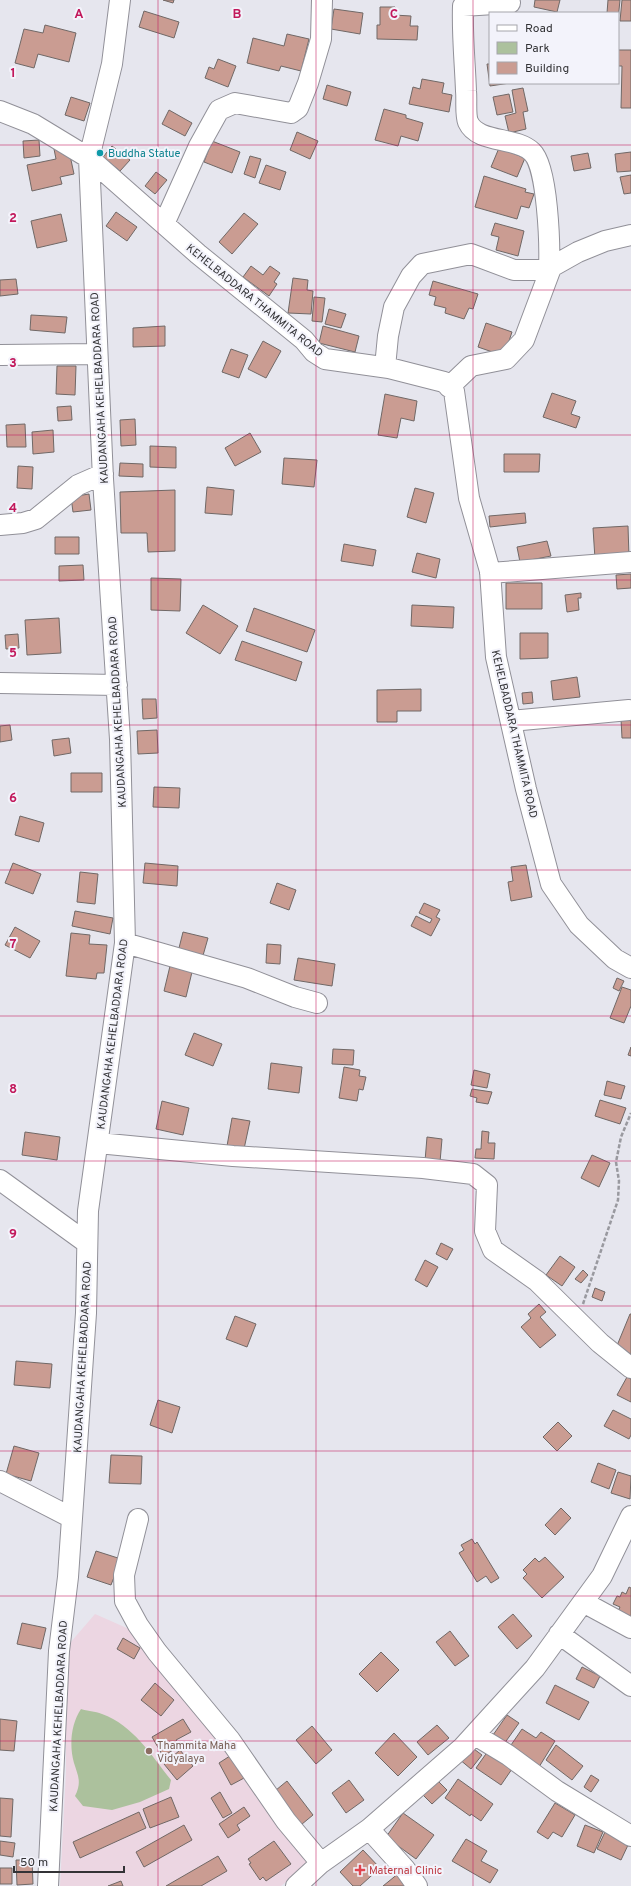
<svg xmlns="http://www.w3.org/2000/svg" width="631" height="1886" viewBox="0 0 631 1886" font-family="Overpass,sans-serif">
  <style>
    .education { fill: #ecd6e2 }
    .green { fill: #acc19d }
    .building { fill: #ca9c92; stroke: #706866 }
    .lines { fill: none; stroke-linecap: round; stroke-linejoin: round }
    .minor-casing { stroke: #919098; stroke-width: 22 }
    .path { stroke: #99999f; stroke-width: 2.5; stroke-dasharray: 4 2; stroke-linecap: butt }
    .minor { stroke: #fff; stroke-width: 20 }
    .grid { fill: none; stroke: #c2185b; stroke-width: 1; stroke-opacity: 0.55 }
    .culture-dot { fill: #0f9aa8; stroke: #f3f3fb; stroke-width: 1.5 }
    .education-dot { fill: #8d6e63; stroke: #f3f3fb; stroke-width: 1.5 }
    .health-dot { fill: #e0444e; stroke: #f3f3fb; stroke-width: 1.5 }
    .labels { text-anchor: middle; stroke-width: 4; stroke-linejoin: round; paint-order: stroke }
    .culture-label { font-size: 11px; fill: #0d838f; stroke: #f3f3fb; text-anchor: start }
    .street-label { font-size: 11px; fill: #333336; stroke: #f3f3fb }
    .education-label { font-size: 11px; fill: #785e54; stroke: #f3f3fb; text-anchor: start }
    .health-label { font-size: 11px; fill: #be3a42; stroke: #f3f3fb; text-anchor: start }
    .grid-label { font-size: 13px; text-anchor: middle; font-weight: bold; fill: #c2185b; stroke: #f3f3fb; stroke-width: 4; stroke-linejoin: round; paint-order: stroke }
  </style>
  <rect width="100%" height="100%" fill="#e6e6ee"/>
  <!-- education -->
  <path class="education" d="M 95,1614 L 129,1629 L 157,1659 L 313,1860 L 281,1886 L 60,1886 L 66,1772 L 66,1698 L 70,1643 Z"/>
  <!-- green -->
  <path class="green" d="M 81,1709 C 87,1711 95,1711 102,1714 C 133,1725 151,1755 171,1780 L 169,1789 L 140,1802 L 112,1810 L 83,1806 L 75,1796 C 82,1782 78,1776 74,1763 C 69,1745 71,1724 81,1709 Z"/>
  <!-- building -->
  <path class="building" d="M 163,0 L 174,0 L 173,3 Z
    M 535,0 L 560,0 L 557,12 L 534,7 Z
    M 608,0 L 620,0 L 618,20 L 618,13 L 607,13 Z
    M 622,0 L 631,0 L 631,21 L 620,21 Z
    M 380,7 L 395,7 L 394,15 L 411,16 L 410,26 L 418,26 L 417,40 L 377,39 L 377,25 L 380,25 Z
    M 334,9 L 363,13 L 360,34 L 331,29 Z
    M 144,11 L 179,22 L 174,38 L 139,27 Z
    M 45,25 L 76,33 L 69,62 L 38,54 L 34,68 L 15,63 L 24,29 L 43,33 Z
    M 287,34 L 309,39 L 301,71 L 281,66 L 279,71 L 247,63 L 253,38 L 284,46 Z
    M 618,50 L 631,50 L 631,108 L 621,108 L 622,66 L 618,66 Z
    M 218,59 L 236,66 L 228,87 L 205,78 L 209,67 L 214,69 Z
    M 487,64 L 490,64 L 490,83 L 510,83 L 490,86 Z
    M 422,79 L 444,83 L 442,93 L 452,95 L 449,112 L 409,104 L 413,87 L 420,89 Z
    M 327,85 L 351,92 L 347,106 L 323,99 Z
    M 523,88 L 528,111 L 523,112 L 526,129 L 509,133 L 505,116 L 516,113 L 512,90 Z
    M 509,94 L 513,112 L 497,115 L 493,97 Z
    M 71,97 L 90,103 L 84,121 L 65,115 Z
    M 384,109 L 406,115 L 406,118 L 423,123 L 418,141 L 401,136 L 398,146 L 375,140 Z
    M 169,110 L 192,123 L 185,136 L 162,124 Z
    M 297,132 L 318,141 L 310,159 L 290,150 Z
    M 39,140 L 40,156 L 24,158 L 23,141 Z
    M 212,141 L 240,152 L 232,173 L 204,162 Z
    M 68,146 L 74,174 L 60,177 L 62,184 L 32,191 L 27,165 L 56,159 L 54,149 Z
    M 112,146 L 130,160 L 120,171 L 103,157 Z
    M 499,148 L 525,158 L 517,177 L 491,167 Z
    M 631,152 L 631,171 L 617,172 L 615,154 Z
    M 588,153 L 591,168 L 574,171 L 571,156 Z
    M 250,156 L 261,159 L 255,178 L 244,174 Z
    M 266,165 L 286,172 L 280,190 L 259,183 Z
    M 156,172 L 167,180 L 155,194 L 145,186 Z
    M 631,175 L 631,193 L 624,194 L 620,177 Z
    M 484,176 L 526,189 L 525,192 L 534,194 L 529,208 L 521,206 L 517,219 L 475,207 Z
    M 116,212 L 137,227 L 127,241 L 106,226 Z
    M 244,213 L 258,224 L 232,254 L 219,242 Z
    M 61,214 L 67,241 L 37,248 L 31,221 Z
    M 495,223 L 524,231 L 518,256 L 496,250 L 499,237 L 491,235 Z
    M 251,266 L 263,275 L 270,266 L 280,273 L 274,282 L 277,284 L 269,296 L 243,277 Z
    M 293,278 L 308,280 L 307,290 L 313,291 L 311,314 L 288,313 Z
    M 16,279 L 18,294 L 0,296 L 0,280 Z
    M 433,281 L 478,294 L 473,309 L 469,308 L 464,319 L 445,313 L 446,308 L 434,305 L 436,297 L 429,295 Z
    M 314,297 L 325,298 L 322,322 L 312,321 Z
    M 329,309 L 346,314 L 341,328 L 325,324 Z
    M 31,315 L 67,317 L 65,333 L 30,330 Z
    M 486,323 L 512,332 L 504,356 L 478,347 Z
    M 165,326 L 165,346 L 133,347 L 133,328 Z
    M 323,326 L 359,336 L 355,352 L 319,343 Z
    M 263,341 L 281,351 L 266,378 L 248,369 Z
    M 231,349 L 248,355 L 239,378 L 222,372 Z
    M 57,366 L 76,366 L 75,395 L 56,394 Z
    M 552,393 L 576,401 L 571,414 L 580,417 L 576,428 L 543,417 Z
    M 385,394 L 417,401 L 414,421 L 401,418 L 397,438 L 378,435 Z
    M 71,406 L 72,420 L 58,421 L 57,407 Z
    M 135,419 L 136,445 L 121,446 L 120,420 Z
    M 25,424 L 26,447 L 7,447 L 6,425 Z
    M 53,430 L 54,452 L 33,454 L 32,432 Z
    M 250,433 L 261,452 L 235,466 L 225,448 Z
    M 150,446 L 176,447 L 176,468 L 150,467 Z
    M 504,454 L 540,454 L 539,472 L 504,472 Z
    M 284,458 L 317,460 L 314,487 L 282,484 Z
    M 120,463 L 143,464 L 143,477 L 119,476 Z
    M 18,466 L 33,467 L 32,489 L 17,488 Z
    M 207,487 L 234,490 L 232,515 L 205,513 Z
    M 415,488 L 434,493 L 426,523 L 407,517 Z
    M 175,490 L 175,551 L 148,552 L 147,533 L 121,533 L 120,492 Z
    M 89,494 L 91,510 L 73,512 L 71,497 Z
    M 525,513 L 526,523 L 490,527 L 489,516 Z
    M 628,526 L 629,557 L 595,559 L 593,528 Z
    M 55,537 L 79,537 L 79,554 L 55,554 Z
    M 547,541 L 551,556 L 520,562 L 517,547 Z
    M 344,544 L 376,550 L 373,566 L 341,561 Z
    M 417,553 L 440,559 L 436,578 L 412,572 Z
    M 83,565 L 84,580 L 59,581 L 59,566 Z
    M 631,574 L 631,588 L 617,589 L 616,575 Z
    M 151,578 L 181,579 L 180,611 L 151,610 Z
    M 506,583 L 542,583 L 542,609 L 506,609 Z
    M 581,593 L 581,598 L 578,598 L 579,610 L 567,612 L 565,595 Z
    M 203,605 L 238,626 L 220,654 L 186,633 Z
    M 412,605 L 454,607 L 453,628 L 411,626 Z
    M 254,608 L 315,630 L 307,652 L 246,631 Z
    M 59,618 L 61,653 L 27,655 L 25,620 Z
    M 520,633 L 548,633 L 548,658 L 520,659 Z
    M 18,634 L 19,648 L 6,649 L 5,635 Z
    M 242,641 L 302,662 L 296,681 L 235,660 Z
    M 577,677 L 580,697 L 553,700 L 551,681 Z
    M 421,689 L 421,711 L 397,711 L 397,722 L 377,722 L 377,690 Z
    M 532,692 L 533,703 L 523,704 L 522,693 Z
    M 142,699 L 156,699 L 157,718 L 143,719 Z
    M 631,718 L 631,738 L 622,738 L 621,719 Z
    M 10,725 L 12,740 L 0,742 L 0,726 Z
    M 157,730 L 158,753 L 138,754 L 137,731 Z
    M 69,738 L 71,753 L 54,756 L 52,740 Z
    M 71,773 L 102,773 L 102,792 L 71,792 Z
    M 154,787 L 180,788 L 179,808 L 153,807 Z
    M 20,816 L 44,823 L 39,842 L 15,835 Z
    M 13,863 L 41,874 L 33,894 L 5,883 Z
    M 145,863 L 178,866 L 177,886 L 143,883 Z
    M 526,865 L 532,897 L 511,901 L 508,882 L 513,881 L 511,867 Z
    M 80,872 L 98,874 L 95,904 L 77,902 Z
    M 277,883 L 296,890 L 289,910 L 270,903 Z
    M 424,903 L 440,910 L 436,917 L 440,919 L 431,936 L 411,926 L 416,916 L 430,923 L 432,919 L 419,913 Z
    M 75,911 L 113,918 L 110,934 L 72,926 Z
    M 15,927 L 40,941 L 30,958 L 5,945 Z
    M 183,932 L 208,938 L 202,959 L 178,952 Z
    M 71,933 L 90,935 L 89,944 L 107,945 L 104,973 L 97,973 L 96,979 L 66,976 Z
    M 267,944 L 281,945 L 280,964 L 266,963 Z
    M 298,958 L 335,964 L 332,986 L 294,980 Z
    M 170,966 L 192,972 L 186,997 L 164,991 Z
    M 617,978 L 624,981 L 619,991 L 613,988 Z
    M 622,987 L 631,990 L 631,1006 L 624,1023 L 610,1018 Z
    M 194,1033 L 222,1044 L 213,1066 L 185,1055 Z
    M 631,1047 L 631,1056 L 628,1055 Z
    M 333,1049 L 354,1050 L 353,1065 L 332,1064 Z
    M 271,1063 L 302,1067 L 299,1093 L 268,1089 Z
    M 344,1067 L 360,1070 L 359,1076 L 366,1077 L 363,1090 L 359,1089 L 357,1101 L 339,1098 Z
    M 474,1070 L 490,1074 L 487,1088 L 471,1085 Z
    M 607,1081 L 625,1086 L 621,1099 L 604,1095 Z
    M 472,1089 L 492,1092 L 488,1104 L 476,1102 L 477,1098 L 470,1096 Z
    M 600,1100 L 626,1108 L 620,1124 L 595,1116 Z
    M 162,1101 L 189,1108 L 183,1135 L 156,1129 Z
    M 232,1118 L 250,1121 L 244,1149 L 227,1146 Z
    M 482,1131 L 489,1132 L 488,1143 L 495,1143 L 494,1159 L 475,1158 L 476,1149 L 481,1149 Z
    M 25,1132 L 60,1137 L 57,1160 L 22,1155 Z
    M 427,1137 L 442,1139 L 440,1162 L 425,1161 Z
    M 592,1155 L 610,1163 L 599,1187 L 581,1178 Z
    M 441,1243 L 453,1249 L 447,1260 L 436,1254 Z
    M 560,1256 L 575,1267 L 562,1286 L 546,1275 Z
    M 425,1260 L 438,1267 L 427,1287 L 415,1280 Z
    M 583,1270 L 588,1275 L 581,1283 L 575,1279 Z
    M 595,1288 L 605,1292 L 602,1301 L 592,1297 Z
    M 539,1304 L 546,1312 L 540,1317 L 556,1335 L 540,1348 L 521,1327 L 531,1318 L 528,1314 Z
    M 630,1314 L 631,1314 L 631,1354 L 616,1348 Z
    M 235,1316 L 256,1324 L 247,1347 L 226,1339 Z
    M 16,1361 L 52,1364 L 50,1388 L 14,1385 Z
    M 627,1377 L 631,1379 L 631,1402 L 617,1395 Z
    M 158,1400 L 180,1407 L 172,1433 L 150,1425 Z
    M 613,1410 L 631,1419 L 631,1435 L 629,1439 L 604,1426 Z
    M 558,1422 L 572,1436 L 557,1451 L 543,1437 Z
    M 14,1446 L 39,1453 L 31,1481 L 6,1474 Z
    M 111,1455 L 142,1456 L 141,1484 L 109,1483 Z
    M 598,1463 L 616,1470 L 609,1489 L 591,1482 Z
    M 618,1472 L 631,1476 L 630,1499 L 611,1493 Z
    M 561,1508 L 571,1518 L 555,1535 L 545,1525 Z
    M 472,1539 L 475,1544 L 477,1542 L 499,1578 L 491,1583 L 486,1576 L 477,1582 L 459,1553 L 464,1550 L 461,1545 Z
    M 96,1551 L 121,1559 L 111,1585 L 87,1577 Z
    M 545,1557 L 564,1577 L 542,1598 L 523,1578 L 527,1574 L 523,1570 L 535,1558 L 539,1562 Z
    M 629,1587 L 631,1588 L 631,1623 L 616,1616 L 620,1607 L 613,1604 L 617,1596 L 620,1597 L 622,1592 L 626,1594 Z
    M 513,1614 L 532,1636 L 517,1649 L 498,1627 Z
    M 22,1623 L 46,1628 L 41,1649 L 17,1644 Z
    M 450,1631 L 469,1656 L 455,1666 L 436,1642 Z
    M 123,1638 L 140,1648 L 134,1659 L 117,1649 Z
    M 381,1652 L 399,1670 L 377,1692 L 359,1674 Z
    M 582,1667 L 600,1676 L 594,1688 L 576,1679 Z
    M 155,1683 L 174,1700 L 161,1716 L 141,1700 Z
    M 555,1685 L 589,1702 L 579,1720 L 546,1703 Z
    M 507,1715 L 519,1723 L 504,1744 L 493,1735 Z
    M 0,1719 L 17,1721 L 14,1751 L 0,1750 Z
    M 183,1719 L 191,1732 L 176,1740 L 180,1746 L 163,1756 L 152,1737 Z
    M 437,1725 L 449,1738 L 428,1755 L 417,1742 Z
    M 312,1726 L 332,1750 L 316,1764 L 296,1740 Z
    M 522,1729 L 536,1738 L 541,1732 L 555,1741 L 539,1767 L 509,1748 Z
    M 394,1733 L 417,1757 L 398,1776 L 375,1753 Z
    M 556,1745 L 583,1766 L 572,1780 L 546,1760 Z
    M 470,1746 L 482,1755 L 471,1769 L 459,1759 Z
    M 180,1750 L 193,1766 L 177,1780 L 164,1764 Z
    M 488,1751 L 512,1769 L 501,1785 L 476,1768 Z
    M 233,1754 L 246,1777 L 231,1785 L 219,1763 Z
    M 591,1775 L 599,1780 L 591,1792 L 584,1787 Z
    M 434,1777 L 447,1790 L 432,1804 L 420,1792 Z
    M 458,1779 L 493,1804 L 481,1821 L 471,1814 L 470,1816 L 445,1798 Z
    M 349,1780 L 364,1800 L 346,1813 L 332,1793 Z
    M 287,1781 L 313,1815 L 296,1829 L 270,1795 Z
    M 220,1792 L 232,1813 L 223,1818 L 211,1798 Z
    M 171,1797 L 179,1817 L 150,1828 L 143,1809 Z
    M 0,1798 L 13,1799 L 11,1837 L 0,1836 Z
    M 555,1803 L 575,1815 L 562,1837 L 553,1832 L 548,1839 L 537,1832 Z
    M 244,1807 L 250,1816 L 237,1825 L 240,1830 L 228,1838 L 219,1824 Z
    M 139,1812 L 146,1828 L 80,1858 L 73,1842 Z
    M 403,1813 L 434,1835 L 416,1859 L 386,1837 Z
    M 184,1825 L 192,1840 L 144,1867 L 136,1852 Z
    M 585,1825 L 603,1832 L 594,1853 L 577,1846 Z
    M 605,1832 L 629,1843 L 621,1860 L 597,1849 Z
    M 466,1839 L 487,1851 L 481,1861 L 498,1870 L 490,1883 L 452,1861 Z
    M 0,1841 L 15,1843 L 13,1857 L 0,1855 Z
    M 274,1841 L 291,1864 L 266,1881 L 263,1877 L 260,1880 L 249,1864 L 251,1863 L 248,1859 Z
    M 363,1850 L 380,1868 L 360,1886 L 353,1886 L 340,1872 Z
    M 218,1856 L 227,1871 L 201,1886 L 166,1886 Z
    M 16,1860 L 32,1860 L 33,1884 L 17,1885 Z
    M 0,1868 L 12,1868 L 12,1884 L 0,1884 Z
    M 399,1873 L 407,1882 L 403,1886 L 383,1886 Z
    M 121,1881 L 123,1886 L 108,1886 Z"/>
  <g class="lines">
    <defs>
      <path id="minor" d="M 510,3 L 463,6 C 462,35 465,63 466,91 C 467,100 465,114 468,122 C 478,144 516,136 532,152 C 548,167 550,246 549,269
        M 0,111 L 33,124 L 89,158 L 198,254 L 304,340 L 314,352 L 325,359 L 389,368 L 444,382 L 454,391 L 469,498 L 490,571 L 496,657 L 526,789 L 551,884 L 579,925 L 615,959 L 631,968
        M 164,224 L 199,146 L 219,110 L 235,103 L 291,113 L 298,108 L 308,83 L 321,39 L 322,0
        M 0,355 L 97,354
        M 385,367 L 388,336 L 394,307 L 411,276 L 422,264 L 471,254 L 514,270 L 546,270 L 578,252 L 605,241 L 631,235
        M 449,387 L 471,366 L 506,359 L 524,340 L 551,268
        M 0,525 L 23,523 L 36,519 L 78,485 L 103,474
        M 490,573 L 631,562
        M 0,683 L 117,685
        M 511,721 L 629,710
        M 125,943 L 247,978 L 295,997 L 317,1003
        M 98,1143 L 233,1156 L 423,1168 L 473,1174 L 487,1185 L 485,1231 L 493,1250 L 537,1281 L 600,1343 L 631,1368
        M 0,1180 L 87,1243
        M 0,1481 L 72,1518
        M 138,1519 L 124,1575 L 125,1601 L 138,1625 L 157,1652 L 230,1740 L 286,1821 L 321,1863
        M 583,1602 L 631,1628
        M 559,1634 L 631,1686
        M 475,1735 L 508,1755 L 557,1791 L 631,1836
        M 369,1829 L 405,1869 L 417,1886
        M 48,1886 L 59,1651 L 68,1577 L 86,1313 L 88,1211 L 125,943 L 120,739 L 103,479 L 89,158 L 112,64 L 120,0
        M 296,1886 L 321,1863 L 369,1829 L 463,1747 L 535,1668 L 602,1576 L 631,1516"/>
    </defs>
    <!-- minor casing -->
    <use href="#minor" class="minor-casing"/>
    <!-- path -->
    <path class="path" d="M 583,1304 L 618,1200 L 619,1181 L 616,1162 L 621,1137 L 631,1113"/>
    <!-- minor -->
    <use href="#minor" class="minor"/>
  </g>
  <!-- grid -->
  <path class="grid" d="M 158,0 L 158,1886M 316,0 L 316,1886M 473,0 L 473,1886M 0,145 L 631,145M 0,290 L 631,290M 0,435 L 631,435M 0,580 L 631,580M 0,725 L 631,725M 0,870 L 631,870M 0,1016 L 631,1016M 0,1161 L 631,1161M 0,1306 L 631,1306M 0,1451 L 631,1451M 0,1596 L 631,1596M 0,1741 L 631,1741"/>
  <!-- markers -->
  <circle class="culture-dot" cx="100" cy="153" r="4"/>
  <circle class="education-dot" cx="149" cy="1751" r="4"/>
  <path class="health-dot" d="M358 1864h4v4h4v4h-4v4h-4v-4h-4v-4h4z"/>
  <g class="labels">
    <!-- culture labels -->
    <g class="culture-label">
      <text x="108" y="157">Buddha Statue</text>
    </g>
    <!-- street labels -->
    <g class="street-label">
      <text transform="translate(255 300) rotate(39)" y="4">KEHELBADDARA THAMMITA ROAD</text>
      <text transform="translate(99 388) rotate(-93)" y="4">KAUDANGAHA KEHELBADDARA ROAD</text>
      <text transform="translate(117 712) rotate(-93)" y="4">KAUDANGAHA KEHELBADDARA ROAD</text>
      <text transform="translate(515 734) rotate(77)" y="4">KEHELBADDARA THAMMITA ROAD</text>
      <text transform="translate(112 1034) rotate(-83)" y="4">KAUDANGAHA KEHELBADDARA ROAD</text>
      <text transform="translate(82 1357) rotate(-87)" y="4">KAUDANGAHA KEHELBADDARA ROAD</text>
      <text transform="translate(58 1716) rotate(-87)" y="4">KAUDANGAHA KEHELBADDARA ROAD</text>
    </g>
    <!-- education labels -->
    <g class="education-label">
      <text x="157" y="1749">Thammita Maha<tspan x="157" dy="13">Vidyalaya</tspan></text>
    </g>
    <!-- health labels -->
    <g class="health-label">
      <text x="369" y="1874">Maternal Clinic</text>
    </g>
  </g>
  <g class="grid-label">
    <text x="79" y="18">A</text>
    <text x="237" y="18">B</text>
    <text x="394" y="18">C</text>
    <text x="13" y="77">1</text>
    <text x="13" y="222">2</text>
    <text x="13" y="367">3</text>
    <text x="13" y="512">4</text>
    <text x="13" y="657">5</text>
    <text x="13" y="802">6</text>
    <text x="13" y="948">7</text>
    <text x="13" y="1093">8</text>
    <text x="13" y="1238">9</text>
  </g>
  <!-- legend -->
  <rect x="489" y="12" width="130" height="72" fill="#f3f3fb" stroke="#a6a6ac"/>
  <rect x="497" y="25" width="20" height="6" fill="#ffffff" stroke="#a6a6ac"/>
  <text x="525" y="32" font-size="12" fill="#333336">Road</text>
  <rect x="497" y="42" width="20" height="12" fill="#acc19d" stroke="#a6a6ac"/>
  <text x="525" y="52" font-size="12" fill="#333336">Park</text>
  <rect x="497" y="62" width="20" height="12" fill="#ca9c92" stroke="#a6a6ac"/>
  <text x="525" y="72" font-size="12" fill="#333336">Building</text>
  <!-- scale -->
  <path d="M14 1866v6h110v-6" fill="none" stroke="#333336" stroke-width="2"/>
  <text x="20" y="1866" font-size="12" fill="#333336" stroke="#f3f3fb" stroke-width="3" paint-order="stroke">50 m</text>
</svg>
